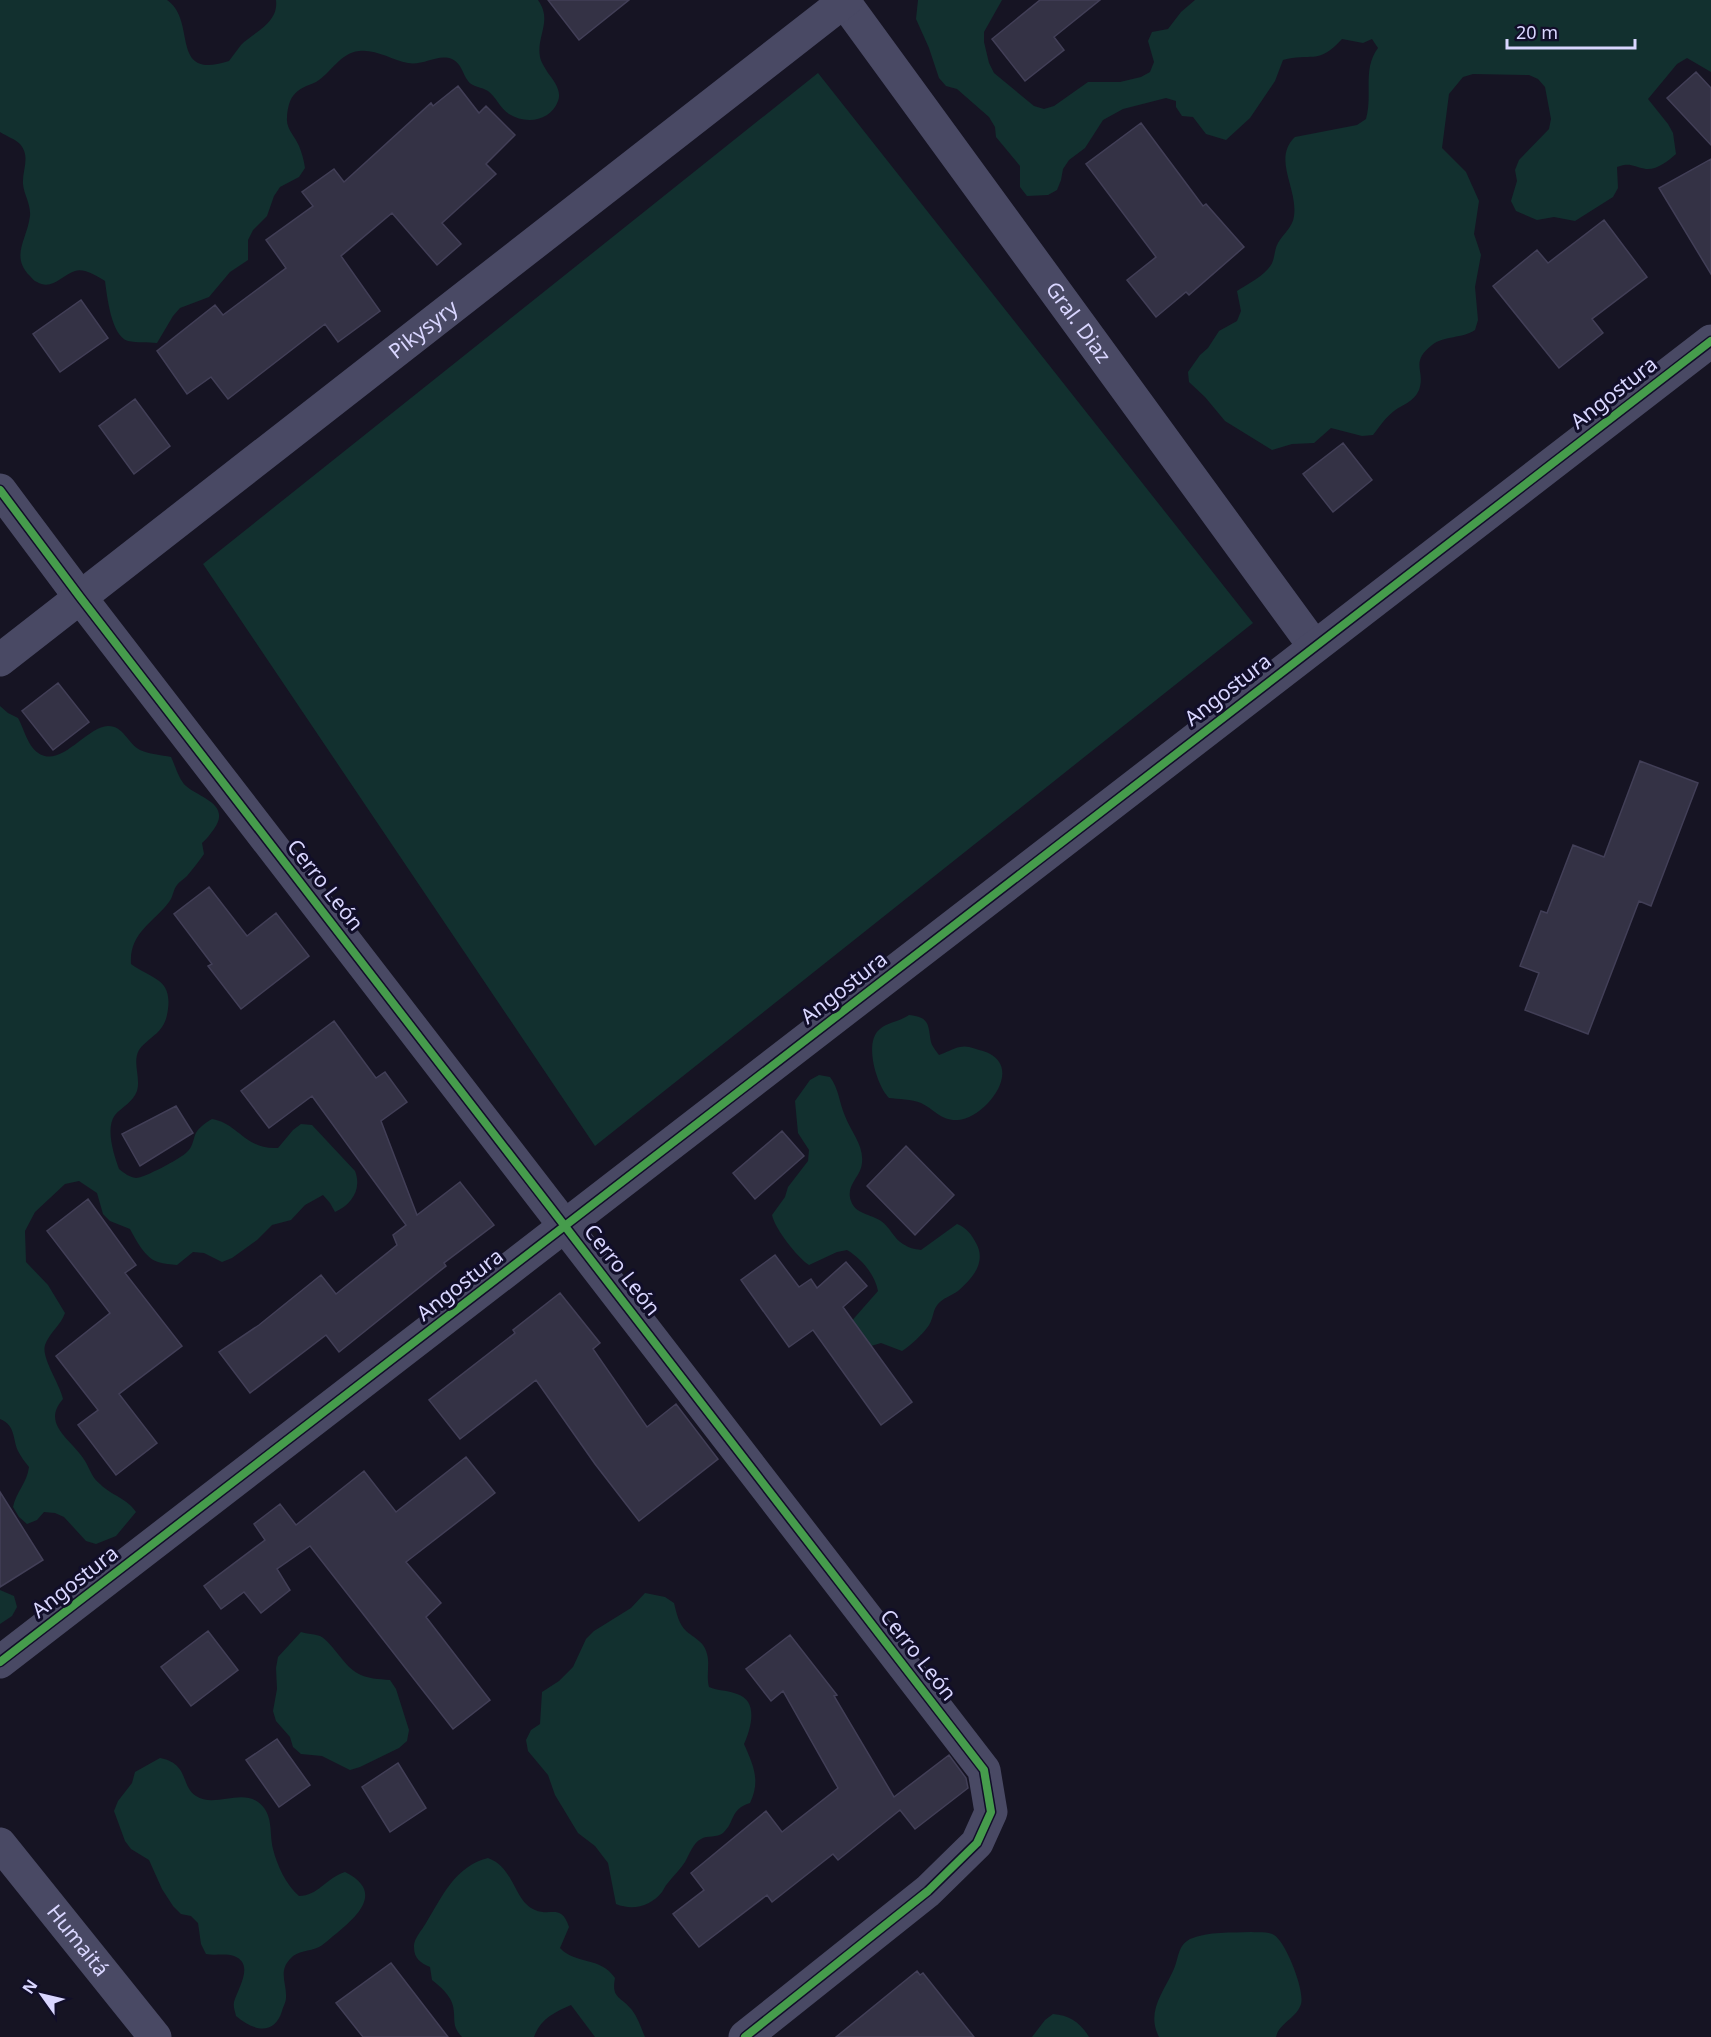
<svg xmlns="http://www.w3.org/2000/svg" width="1711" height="2037" viewBox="0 0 1711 2037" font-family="'Noto Sans',sans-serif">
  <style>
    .green { fill: #12302f }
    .building { fill: #343245; stroke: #423f57; stroke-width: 1.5 }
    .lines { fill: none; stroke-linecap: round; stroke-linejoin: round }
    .street { stroke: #494964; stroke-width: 33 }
    .cycleway-casing { stroke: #110e29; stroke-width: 11 }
    .cycleway { stroke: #469c4c; stroke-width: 8 }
    .labels { text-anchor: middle; stroke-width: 6; stroke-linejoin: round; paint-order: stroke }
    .street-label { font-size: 21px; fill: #d9d6ff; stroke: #110e29 }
  </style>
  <rect width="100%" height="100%" fill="#161423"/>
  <!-- green -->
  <path class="green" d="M 0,0 L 167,0 C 198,21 168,81 229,61 C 233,56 237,50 241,45 C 254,32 279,23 276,0 L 538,0 C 553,21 536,36 540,57 C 541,62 545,68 548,73 C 554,81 562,91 558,101 C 551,121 526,125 509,114 C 500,108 496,97 488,91 C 482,87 472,87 468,81 C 462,73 462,64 452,59 C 438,53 423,66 408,63 C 392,60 376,49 359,51 C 340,53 331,73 316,82 C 307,86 299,88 293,96 C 289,101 287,111 287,118 C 286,129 295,136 299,146 C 302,153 304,161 305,168 L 299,177 L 280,187 L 274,196 L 267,216 L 253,230 L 248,240 L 248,260 L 230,272 L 209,297 L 180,308 L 173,316 L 157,343 C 148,342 137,343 128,341 C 111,336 107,295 105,281 C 97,276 84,268 75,271 C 62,275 52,291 37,282 C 34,281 32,278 30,276 C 10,256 27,240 30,216 C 31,204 24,195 23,184 C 22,170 31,157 20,144 C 15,139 6,136 0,132 Z
    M 918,0 L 1002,0 L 984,32 L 984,42 L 989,63 L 994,73 L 1034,106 L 1044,109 L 1054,106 L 1088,82 L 1120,82 L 1141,77 L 1150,72 L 1154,62 L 1148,41 L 1152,32 L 1168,29 L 1181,12 L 1195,0 L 1711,0 L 1711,72 L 1687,58 L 1677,64 L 1648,99 L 1668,124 L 1673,133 L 1676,154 C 1668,161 1657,170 1646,169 C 1633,167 1631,162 1617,167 L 1618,188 L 1613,197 L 1575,221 L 1554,217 L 1537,220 L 1516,211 L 1511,201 L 1517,181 L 1515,170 L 1519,160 L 1549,129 L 1551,119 L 1545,87 L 1538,79 L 1529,75 L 1473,74 L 1463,77 L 1449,94 L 1442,148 L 1466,172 L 1479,201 L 1474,234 L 1481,255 L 1475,287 L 1478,320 L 1475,330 C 1462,339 1445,335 1432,345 C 1409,363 1426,371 1419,390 C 1414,402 1403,404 1394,411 C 1386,417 1379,427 1373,435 L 1362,436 L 1331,428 L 1314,443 L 1292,444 L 1272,450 L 1225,421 L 1205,397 L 1189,382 L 1188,372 L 1200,355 L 1208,348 L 1219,331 L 1237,321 L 1241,311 L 1237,291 C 1248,284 1264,276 1271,265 C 1275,259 1274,250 1278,243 C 1283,234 1293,227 1294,216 C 1298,188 1272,159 1295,137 L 1357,125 L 1366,119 C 1373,95 1362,69 1378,48 L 1372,39 L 1363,43 L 1342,39 C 1318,66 1310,52 1283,60 L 1275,81 L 1250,118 L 1226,140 L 1206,134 L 1193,117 L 1182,116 L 1176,107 L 1176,101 L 1166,98 L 1123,109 L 1103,120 L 1085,148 L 1069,160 L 1063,169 L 1061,180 L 1057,190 L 1048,195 L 1027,196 L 1020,187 L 1020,166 L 996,137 L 995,127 L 989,117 L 957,89 L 946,86 L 939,78 L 929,48 L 916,19 Z
    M 818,73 L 1253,623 L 595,1146 L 203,564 Z
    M 0,706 L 8,713 L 18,718 C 23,727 26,739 32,747 C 56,777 84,727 108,726 C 124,726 127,743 140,750 C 148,754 162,755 171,757 C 175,765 179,780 186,786 C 198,797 232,804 214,829 C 210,834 207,839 202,843 L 204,854 C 199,861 193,869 187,876 C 184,879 179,882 177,885 C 173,890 173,897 169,902 C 153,923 129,933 131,964 C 151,979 172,978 168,1009 C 167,1016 166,1021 162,1027 C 156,1036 145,1041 139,1050 C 132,1062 141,1078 137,1091 C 133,1102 122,1107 115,1115 C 105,1128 114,1155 119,1169 C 124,1173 129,1177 136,1178 C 144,1178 180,1159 187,1152 C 192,1148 193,1141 195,1135 C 198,1128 205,1123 212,1119 C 238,1123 245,1150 278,1148 L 293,1130 L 301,1124 L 312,1125 L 355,1171 C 362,1189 352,1204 335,1212 L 330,1203 L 323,1195 L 305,1205 L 291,1220 L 272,1225 L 257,1240 L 232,1258 L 222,1262 L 204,1253 L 193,1252 L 177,1265 C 171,1264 164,1264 158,1262 C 145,1258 136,1240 130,1229 L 110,1221 L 103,1214 L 97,1193 L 79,1181 L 65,1184 L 35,1212 L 25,1231 L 26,1262 L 48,1285 L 65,1313 C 61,1325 49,1333 45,1345 C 41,1358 60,1384 63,1399 C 40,1425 73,1440 85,1461 C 90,1469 92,1478 100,1484 C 112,1496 127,1498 136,1512 L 116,1536 L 96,1544 L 86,1541 L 64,1517 L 55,1513 L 44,1512 L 37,1520 L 27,1524 L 19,1517 L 13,1507 C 16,1492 27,1483 29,1467 C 25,1462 21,1457 18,1451 C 12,1437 16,1426 0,1419 Z
    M 909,1015 C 930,1017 928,1025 931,1042 C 932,1046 936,1051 939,1055 C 946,1053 953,1048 960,1047 C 968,1045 975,1049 983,1051 C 1027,1065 986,1118 958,1120 C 941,1121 934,1109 921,1103 C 912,1099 898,1099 889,1098 C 877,1086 863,1042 880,1029 C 886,1023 901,1021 909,1015 Z
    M 819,1075 L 830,1077 C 839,1089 839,1102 845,1116 C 851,1132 864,1145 862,1163 C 861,1177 845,1185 851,1201 C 855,1214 871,1214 881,1221 C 890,1227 894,1239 903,1244 C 909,1248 914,1249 921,1250 L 957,1224 C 967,1228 971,1234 976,1243 C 987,1262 972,1279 958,1291 C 951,1296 943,1298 938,1304 C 933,1310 934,1314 931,1321 C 928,1330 910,1346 902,1351 L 881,1343 L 861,1349 L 849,1324 L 878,1291 C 875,1275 862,1259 847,1250 L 837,1252 L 809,1265 C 797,1257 775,1229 772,1215 L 785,1197 L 788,1187 L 808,1161 L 809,1150 L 798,1133 L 795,1101 L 810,1080 Z
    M 0,1590 L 14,1596 L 17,1607 L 12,1616 L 0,1624 Z
    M 645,1593 L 665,1597 L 674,1603 C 676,1611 678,1620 682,1626 C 689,1637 704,1639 707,1654 C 710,1664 706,1676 709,1687 C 718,1691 727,1690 737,1694 C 759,1701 751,1728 744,1744 C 753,1765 761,1780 750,1803 C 729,1810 736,1821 723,1833 C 717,1838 707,1835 701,1839 C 693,1843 689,1855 685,1862 C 678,1872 674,1875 667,1884 C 665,1886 664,1889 662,1892 C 651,1906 633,1911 616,1904 L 608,1863 L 595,1846 L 578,1833 L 555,1795 L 548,1775 L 528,1751 L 526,1740 L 531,1730 L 540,1724 L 542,1692 L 559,1681 L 573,1667 L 586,1639 L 594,1631 L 631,1608 Z
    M 301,1632 C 307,1634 314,1634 320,1636 C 332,1642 343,1665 357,1673 C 367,1679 379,1679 390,1680 L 396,1689 L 409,1730 L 407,1741 L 399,1748 L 360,1767 L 350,1770 L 322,1756 L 301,1754 L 293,1747 L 290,1737 L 276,1721 L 273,1711 L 277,1689 L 276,1668 L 278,1657 Z
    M 160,1758 C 190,1764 180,1786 196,1796 C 214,1808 240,1789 258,1802 C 274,1814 269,1832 273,1849 C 277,1865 286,1885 299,1896 C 318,1896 326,1878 345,1872 C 383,1891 360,1914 337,1933 C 331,1937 325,1944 319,1947 C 309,1952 298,1950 290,1959 C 278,1972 287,1983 286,1998 C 286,2002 283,2007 282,2011 C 274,2037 252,2030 236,2016 C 235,2011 233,2007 234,2002 C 238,1988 255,1964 234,1956 C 225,1953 215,1956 206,1954 L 201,1944 L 198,1923 L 191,1916 L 181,1914 L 173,1906 L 162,1889 L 149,1860 L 131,1849 L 125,1841 L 114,1811 L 118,1801 L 132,1783 L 135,1772 Z
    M 488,1858 C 515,1868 514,1902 535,1910 C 551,1917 561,1903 569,1927 L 560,1948 C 576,1965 600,1956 615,1978 C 611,1999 621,1996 632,2010 C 638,2018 641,2028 645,2037 L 595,2037 L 571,2005 C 555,2012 540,2019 534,2037 L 462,2037 C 451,2025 456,2020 453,2006 C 451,1996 440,1986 432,1980 L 430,1967 C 421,1963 414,1959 414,1947 C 413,1940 422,1930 426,1923 C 442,1897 455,1866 488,1858 Z
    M 1251,1932 C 1258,1933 1268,1931 1274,1935 C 1286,1942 1305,1991 1301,2004 C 1297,2018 1279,2023 1276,2037 L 1159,2037 C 1146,2012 1163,1993 1173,1971 C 1179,1959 1177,1946 1190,1939 C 1209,1931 1231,1933 1251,1932 Z
    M 1053,2014 C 1069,2015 1081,2023 1089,2037 L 1032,2037 L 1045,2020 Z"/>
  <!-- building -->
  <path class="building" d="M 548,0 L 629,0 L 579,40 Z
    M 1040,0 L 1100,0 L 1054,37 L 1064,50 L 1025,81 L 992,39 Z
    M 1696,72 L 1711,88 L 1711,145 L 1667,98 Z
    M 458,86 L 479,113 L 486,106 L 515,135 L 486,164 L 496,174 L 442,223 L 461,244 L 437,265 L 392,213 L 341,256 L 380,311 L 338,342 L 325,324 L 228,399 L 211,377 L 187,394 L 157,351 L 215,305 L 223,315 L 286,268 L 266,240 L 313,206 L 302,192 L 334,169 L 344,182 L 431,103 L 433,106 Z
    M 1141,123 L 1203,206 L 1206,204 L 1244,247 L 1189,295 L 1186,292 L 1156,317 L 1127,280 L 1156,257 L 1086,164 Z
    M 1711,159 L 1711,274 L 1659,188 Z
    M 1604,220 L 1647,277 L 1592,319 L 1603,333 L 1559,368 L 1493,286 L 1537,250 L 1548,263 Z
    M 81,300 L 108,338 L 60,372 L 33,334 Z
    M 135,399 L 170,446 L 134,474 L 99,426 Z
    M 1343,443 L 1372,480 L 1333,512 L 1303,474 Z
    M 58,683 L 89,722 L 53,750 L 22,711 Z
    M 1640,761 L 1698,783 L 1651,906 L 1639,901 L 1588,1034 L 1525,1010 L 1539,973 L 1520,966 L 1541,911 L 1547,913 L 1573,845 L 1604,857 Z
    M 209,887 L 247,936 L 276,913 L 309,956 L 241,1009 L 208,966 L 212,964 L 174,914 Z
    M 334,1021 L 376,1078 L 385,1072 L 407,1102 L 381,1121 L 417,1215 L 460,1182 L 494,1225 L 444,1263 L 446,1266 L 339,1352 L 326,1335 L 250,1393 L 219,1352 L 259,1325 L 321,1275 L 336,1294 L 397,1245 L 393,1235 L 406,1225 L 312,1096 L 269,1128 L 241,1091 Z
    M 176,1106 L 193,1133 L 140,1166 L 122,1134 Z
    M 782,1131 L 804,1156 L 755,1199 L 733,1173 Z
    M 906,1146 L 954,1195 L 915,1235 L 867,1186 Z
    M 88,1199 L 136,1265 L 125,1273 L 182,1346 L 119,1394 L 157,1443 L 116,1475 L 78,1425 L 98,1410 L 56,1356 L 110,1313 L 47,1231 Z
    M 775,1255 L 799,1287 L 811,1279 L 817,1288 L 846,1262 L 867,1286 L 843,1307 L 912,1402 L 881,1425 L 813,1330 L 789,1347 L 741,1280 Z
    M 560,1293 L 600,1343 L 593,1349 L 647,1427 L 676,1404 L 718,1459 L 639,1521 L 595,1464 L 536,1380 L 460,1439 L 429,1400 L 515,1333 L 513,1330 Z
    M 466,1457 L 495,1493 L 406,1562 L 441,1603 L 426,1617 L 490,1700 L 453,1729 L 310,1546 L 277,1569 L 290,1590 L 261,1613 L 244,1592 L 221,1609 L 204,1586 L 265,1540 L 254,1524 L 280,1504 L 296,1525 L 364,1471 L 396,1512 Z
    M 0,1492 L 43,1560 L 0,1587 Z
    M 208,1631 L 238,1670 L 191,1706 L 161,1667 Z
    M 790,1635 L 837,1695 L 834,1696 L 894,1797 L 949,1755 L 966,1778 L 968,1788 L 915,1829 L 900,1810 L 838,1860 L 833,1854 L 772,1902 L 767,1895 L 699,1947 L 673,1914 L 704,1890 L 691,1873 L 766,1811 L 782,1832 L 838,1788 L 783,1691 L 771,1701 L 746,1669 Z
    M 277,1739 L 310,1785 L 279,1807 L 246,1760 Z
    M 398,1763 L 426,1808 L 390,1832 L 362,1787 Z
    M 391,1963 L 448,2037 L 363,2037 L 336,2003 Z
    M 917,1971 L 920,1975 L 923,1973 L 974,2037 L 836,2037 Z"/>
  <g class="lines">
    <!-- street -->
    <g class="street">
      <path id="s1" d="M 843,0 L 1314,646"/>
      <path d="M 0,490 L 80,597 L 984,1770 L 991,1812 L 977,1843 L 928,1891 L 745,2037"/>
      <path id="s2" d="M 0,660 L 846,0"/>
      <path d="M 0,1662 L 1711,341"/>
      <path id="s3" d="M 0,1844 L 155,2037"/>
    </g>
    <defs>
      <path id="cycleway" d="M 0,490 L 80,597 L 984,1770 L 991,1812 L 977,1843 L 928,1891 L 745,2037
        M 0,1662 L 1711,341"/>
    </defs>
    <!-- cycleway casing -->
    <use href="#cycleway" class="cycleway-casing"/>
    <!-- cycleway -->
    <use href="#cycleway" class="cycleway"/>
  </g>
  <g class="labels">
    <!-- street labels -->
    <g class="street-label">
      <text dy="7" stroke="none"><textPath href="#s1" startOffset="399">Gral. Diaz</textPath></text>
      <text dy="7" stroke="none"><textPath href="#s2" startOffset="537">Pikysyry</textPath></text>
      <text transform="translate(1614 393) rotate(-38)" y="7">Angostura</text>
      <text transform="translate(1228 690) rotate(-38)" y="7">Angostura</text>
      <text transform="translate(325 885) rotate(52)" y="7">Cerro León</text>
      <text transform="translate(844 988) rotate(-38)" y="7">Angostura</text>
      <text transform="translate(622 1270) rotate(52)" y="7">Cerro León</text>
      <text transform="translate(460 1285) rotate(-38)" y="7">Angostura</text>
      <text transform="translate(75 1582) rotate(-38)" y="7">Angostura</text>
      <text transform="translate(918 1655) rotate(52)" y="7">Cerro León</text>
      <text dy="7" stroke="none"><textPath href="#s3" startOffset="124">Humaitá</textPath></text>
    </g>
  </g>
  <!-- north arrow -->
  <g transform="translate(42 1995) rotate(304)" stroke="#110e29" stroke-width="4.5" paint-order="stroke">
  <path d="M0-4.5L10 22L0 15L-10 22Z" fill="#d9d6ff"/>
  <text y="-9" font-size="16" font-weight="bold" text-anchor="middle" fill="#d9d6ff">N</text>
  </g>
  <!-- scale -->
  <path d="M1507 39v9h128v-9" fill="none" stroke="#d9d6ff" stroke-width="3"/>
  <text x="1516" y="39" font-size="18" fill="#d9d6ff" stroke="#110e29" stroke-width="4.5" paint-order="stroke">20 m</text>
</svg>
